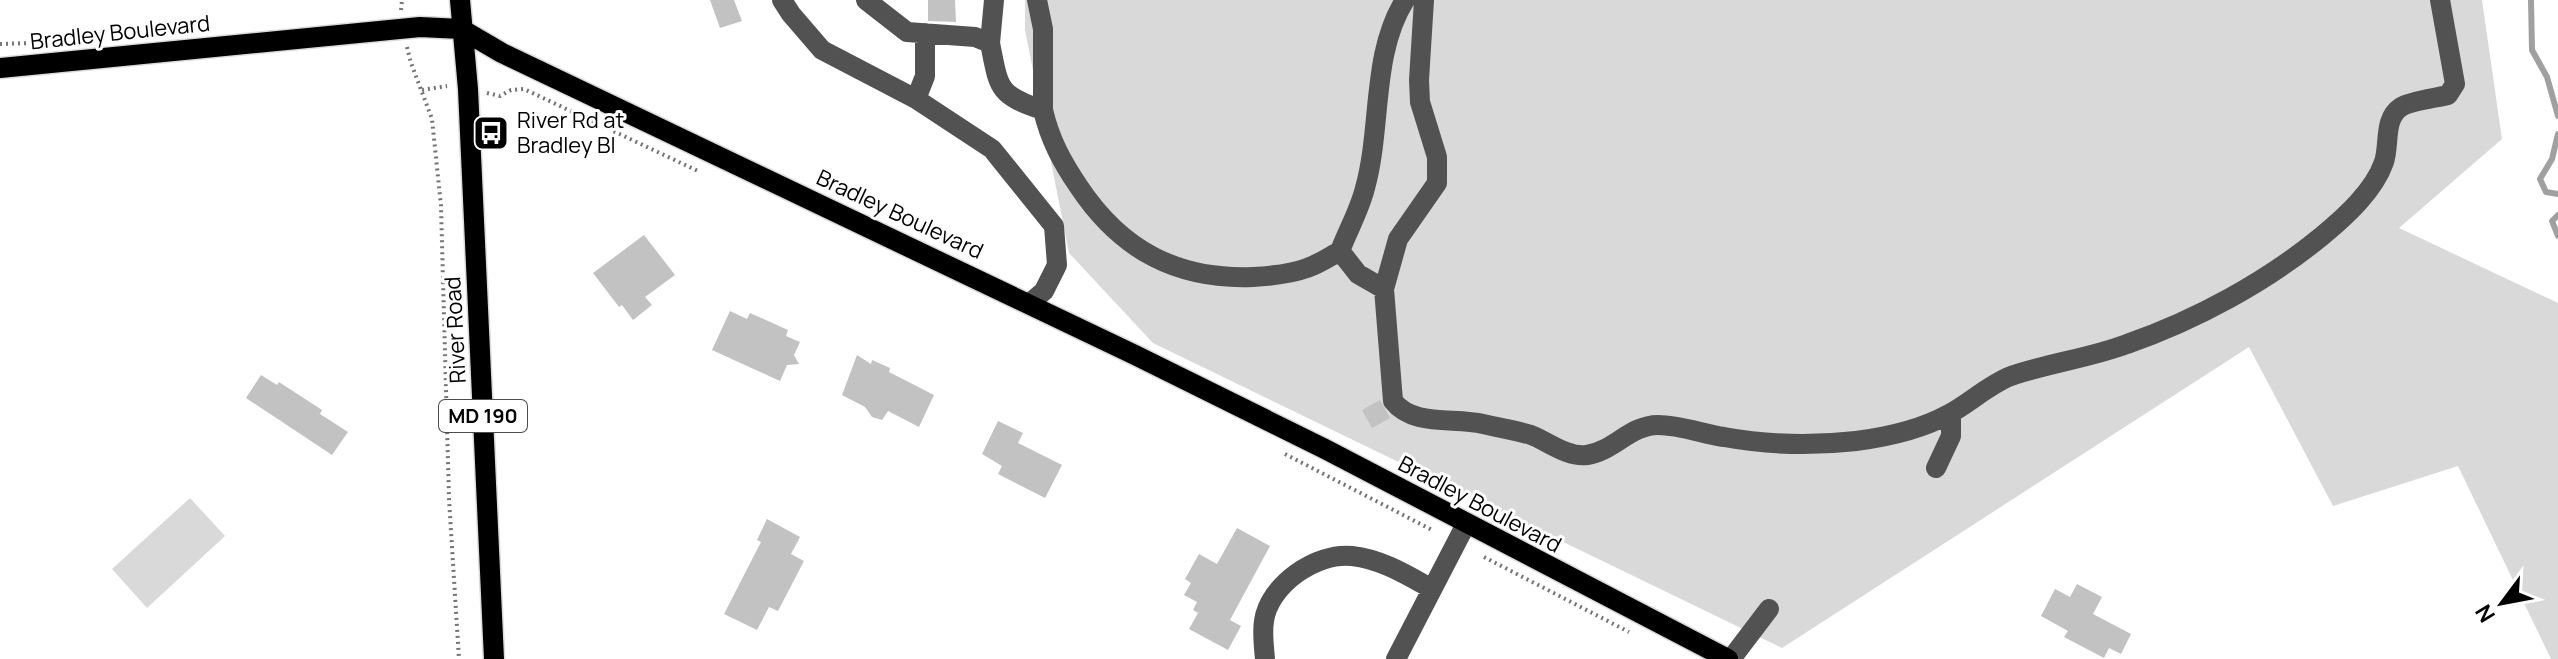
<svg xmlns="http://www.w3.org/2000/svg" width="2558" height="659" viewBox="0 0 2558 659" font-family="Manrope,sans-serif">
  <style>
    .green { fill: #d9d9d9 }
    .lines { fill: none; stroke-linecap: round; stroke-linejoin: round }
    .stream { stroke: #a0a0a0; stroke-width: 6 }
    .building { fill: #c2c2c2 }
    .major-casing { stroke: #dbdbdb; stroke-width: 23 }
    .path { stroke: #747474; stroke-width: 4; stroke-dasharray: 2 4; stroke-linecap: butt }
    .minor { stroke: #525252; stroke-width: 20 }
    .major { stroke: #000; stroke-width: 20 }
    .labels { text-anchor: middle; stroke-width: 6; stroke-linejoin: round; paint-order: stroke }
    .shield { fill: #fff; stroke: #4c4c4c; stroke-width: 2 }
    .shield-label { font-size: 20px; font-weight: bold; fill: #000 }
    .street-label { font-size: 22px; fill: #000; stroke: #fff }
    .poi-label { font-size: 22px; fill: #000; stroke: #fff; text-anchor: start }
  </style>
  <rect width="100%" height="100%" fill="#fff"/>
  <!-- green -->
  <path class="green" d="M 1025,0 L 2482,0 L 2502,139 L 2399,228 L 2558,303 L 2558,659 L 2551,659 L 2458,466 L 2333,506 L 2249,347 L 1782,648 L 1153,343 L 1069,253 L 1025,30 Z
    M 190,498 L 225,536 L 147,608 L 112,569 Z"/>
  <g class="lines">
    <!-- stream -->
    <path class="stream" d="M 2531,0 L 2532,50 L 2547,77 L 2558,116
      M 2558,134 L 2552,159 L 2540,179 L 2546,192 L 2558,194
      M 2558,215 L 2552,221 L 2558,236"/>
  </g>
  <!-- building -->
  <path class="building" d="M 710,0 L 734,0 L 742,21 L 720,28 Z
    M 928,0 L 955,0 L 956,22 L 928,21 Z
    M 644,235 L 675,275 L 645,297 L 652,305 L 633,320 L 622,305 L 619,307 L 593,273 Z
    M 730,311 L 747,319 L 750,313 L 788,330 L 786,336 L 800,342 L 794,355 L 799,364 L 787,365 L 780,381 L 712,350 Z
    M 857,355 L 871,364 L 872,360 L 890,368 L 889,372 L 934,395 L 919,427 L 888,411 L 882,420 L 872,417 L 865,407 L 842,395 Z
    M 261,375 L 277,385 L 279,382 L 322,410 L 320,414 L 348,432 L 332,455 L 246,398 Z
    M 1380,400 L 1390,418 L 1372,428 L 1362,410 Z
    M 998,421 L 1023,433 L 1018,443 L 1062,465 L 1045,498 L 998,474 L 1002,466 L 982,454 Z
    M 767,519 L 800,537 L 791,554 L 804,561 L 778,611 L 769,607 L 757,630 L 724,614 L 761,542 L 757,540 Z
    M 1237,528 L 1270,546 L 1230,620 L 1241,626 L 1228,650 L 1189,629 L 1198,613 L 1193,610 L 1197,602 L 1184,595 L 1191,583 L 1185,579 L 1199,554 L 1217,564 Z
    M 2077,584 L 2102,597 L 2093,614 L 2131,634 L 2121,654 L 2109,648 L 2104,658 L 2064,637 L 2068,631 L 2041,616 L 2055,589 L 2070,597 Z"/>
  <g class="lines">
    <defs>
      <path id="major" d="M 460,0 L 468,89 L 494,659
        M 0,68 L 420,27 L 461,29 L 502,53 L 1135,355 L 1325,449 L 1728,659"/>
    </defs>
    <!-- major casing -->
    <use href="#major" class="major-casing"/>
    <!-- path -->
    <path class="path" d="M 401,10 L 402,0
      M 0,44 L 30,43
      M 407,47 L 411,63 L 432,119 L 441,206 L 449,499 L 459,659
      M 422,90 L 447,86
      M 487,93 L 500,96 L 511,90 L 524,89 L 698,171
      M 1285,454 L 1434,531
      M 1484,557 L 1629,632"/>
    <!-- minor -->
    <path class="minor" d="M 782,0 L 791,14 L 822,50 L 916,99 L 992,149 L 1054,226 L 1057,265 L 1044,291 L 1030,303
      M 866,0 L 907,32 L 975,37 L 990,43 L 994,0
      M 1037,0 L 1043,29 L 1043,110
      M 990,43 C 999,88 997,95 1043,110 C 1050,140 1062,162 1079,187 C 1121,250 1177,280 1253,277 C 1271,276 1291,274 1307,268 C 1319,264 1329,257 1340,251 L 1358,274 L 1384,289 L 1393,401 C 1413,427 1454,417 1483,424 C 1499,428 1516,430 1531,435 C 1547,441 1568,458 1587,455 C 1614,451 1630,425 1658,425 C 1680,425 1703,434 1724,437 C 1768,445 1812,446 1856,441 C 1887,437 1922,429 1949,414 C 1970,403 1988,385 2011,376 C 2049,363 2090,358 2127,344 C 2196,320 2266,282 2322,236 C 2345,217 2374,191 2384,162 C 2390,144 2383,119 2401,107 C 2410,101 2436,98 2448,95 L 2455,84 L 2440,0
      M 916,99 L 925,76 L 925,33
      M 1340,251 C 1348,230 1360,209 1365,188 C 1382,127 1371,54 1405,0
      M 1384,289 L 1398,239 L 1437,183 L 1437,157 L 1420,102 L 1419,80 L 1424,0
      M 1936,468 L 1951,436 L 1951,413
      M 1265,659 C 1264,647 1262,633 1264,621 C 1269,585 1316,552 1352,556 C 1381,559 1407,575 1432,589
      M 1396,659 L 1466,524
      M 1731,659 L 1769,609"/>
    <!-- major -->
    <use href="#major" class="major"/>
  </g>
  <!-- icons -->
  <defs>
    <symbol id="bus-square" viewBox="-11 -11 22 22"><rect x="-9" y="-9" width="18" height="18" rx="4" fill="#000" stroke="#fff"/><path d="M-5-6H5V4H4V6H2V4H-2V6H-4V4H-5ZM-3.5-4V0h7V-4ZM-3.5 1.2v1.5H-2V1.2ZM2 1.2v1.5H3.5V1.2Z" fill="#fff"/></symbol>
  </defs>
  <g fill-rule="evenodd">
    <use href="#bus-square" x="471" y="113" width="40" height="40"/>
  </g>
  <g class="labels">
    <!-- shield labels -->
    <rect class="shield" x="439" y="400" width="88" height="32" rx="6"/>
    <g class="shield-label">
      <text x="483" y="423">MD 190</text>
    </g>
    <!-- street labels -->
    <g class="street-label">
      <text transform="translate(120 32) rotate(-6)" y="8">Bradley Boulevard</text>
      <text transform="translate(900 214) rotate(25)" y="8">Bradley Boulevard</text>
      <text transform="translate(455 330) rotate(-93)" y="8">River Road</text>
      <text transform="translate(1480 504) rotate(28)" y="8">Bradley Boulevard</text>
    </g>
    <!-- poi labels -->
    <g class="poi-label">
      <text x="517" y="128">River Rd at<tspan x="517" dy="25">Bradley Bl</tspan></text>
    </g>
  </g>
  <!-- north arrow -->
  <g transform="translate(2502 603) rotate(238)" stroke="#ffffff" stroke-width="6" paint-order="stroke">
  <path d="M0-6L14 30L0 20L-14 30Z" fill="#000000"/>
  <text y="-12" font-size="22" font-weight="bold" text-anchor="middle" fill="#000000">N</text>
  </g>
</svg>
